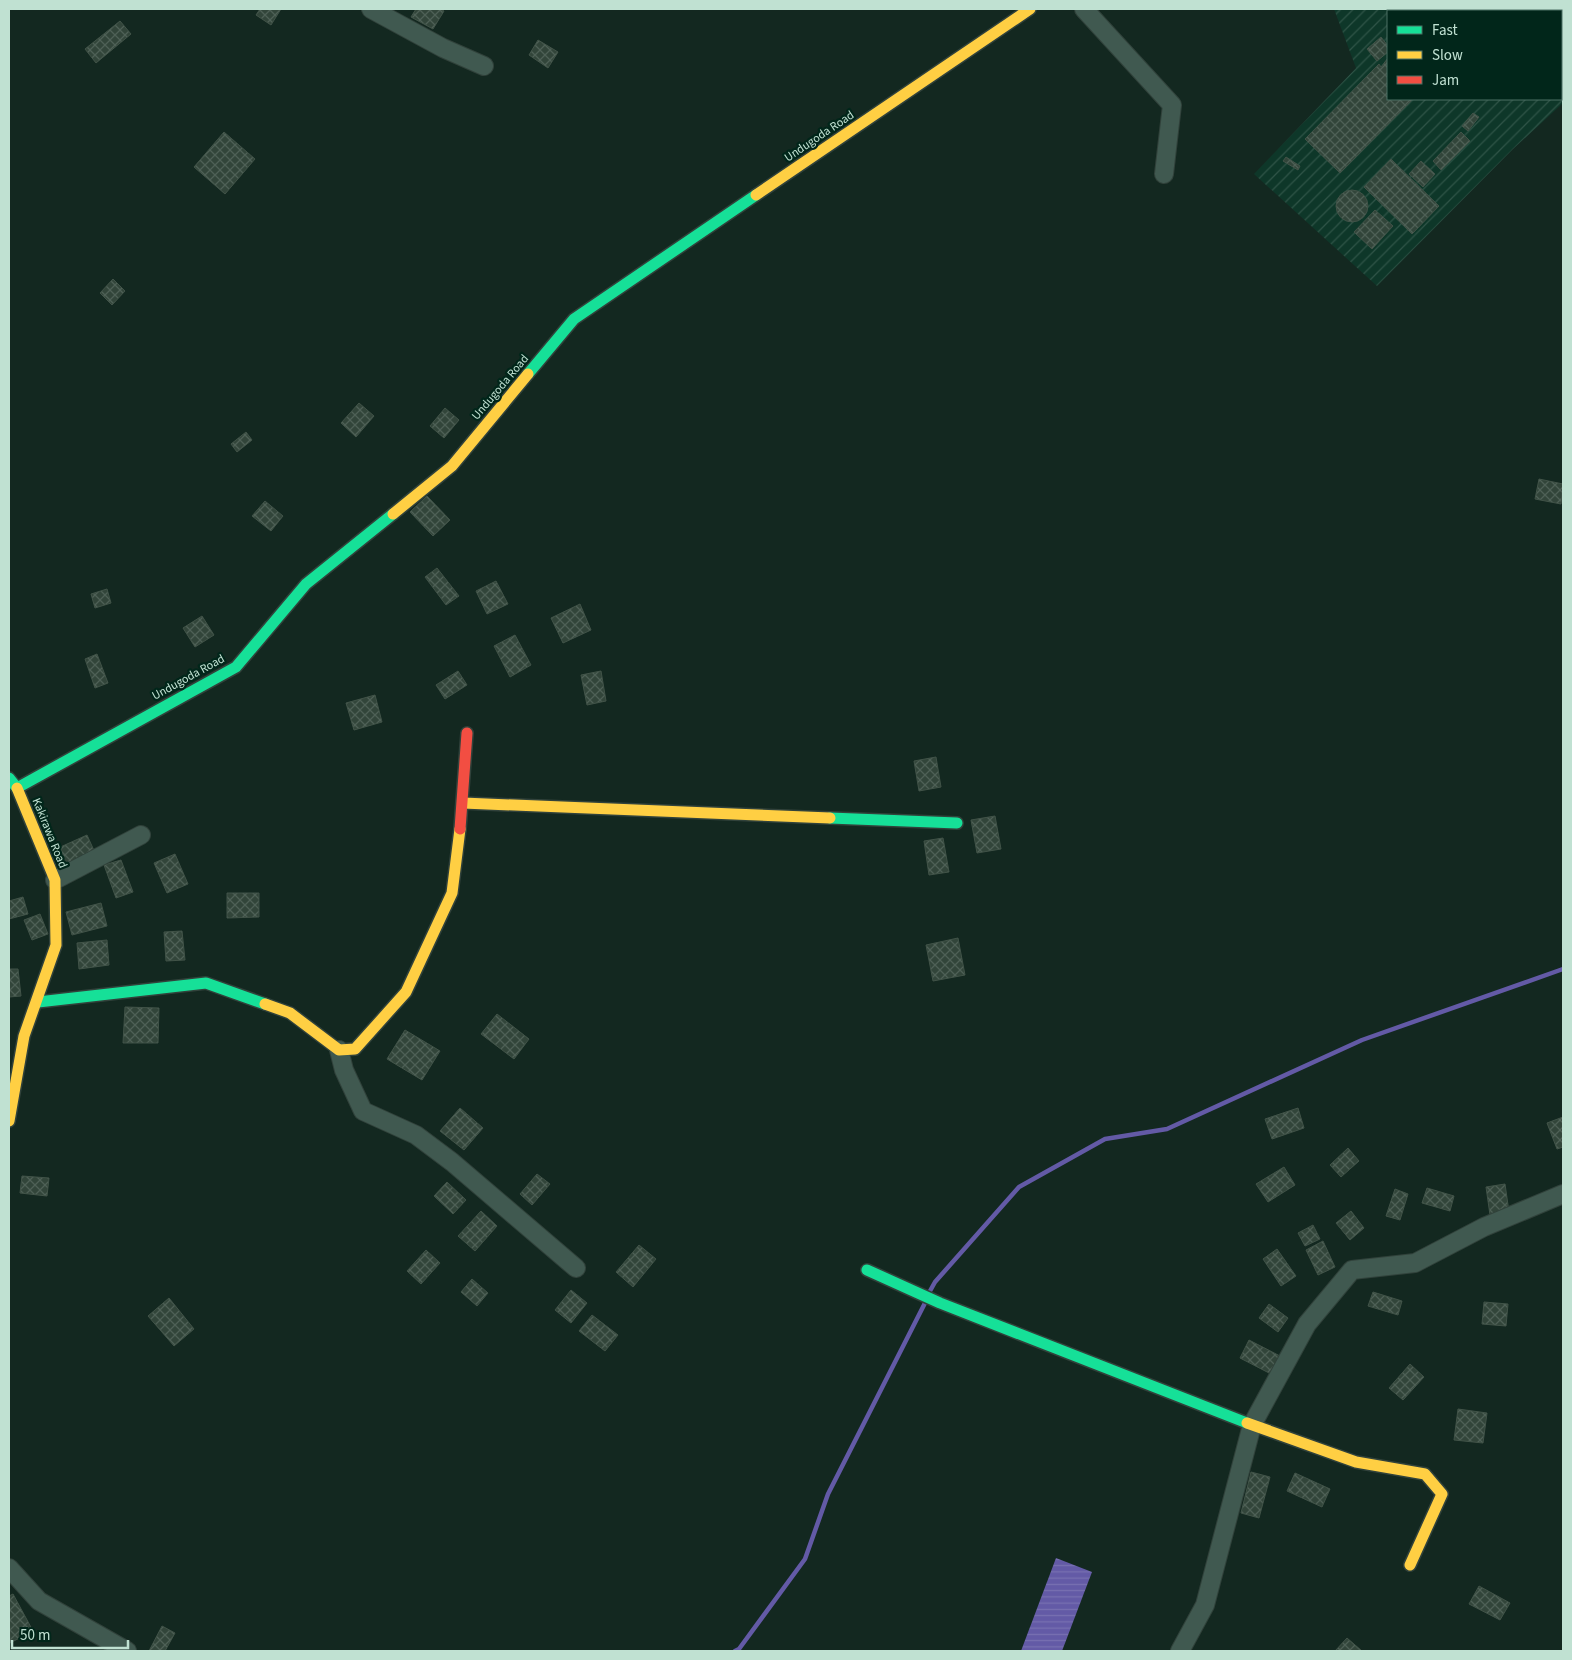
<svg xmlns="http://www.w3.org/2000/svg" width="1572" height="1660" viewBox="0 0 1572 1660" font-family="'Source Sans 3',sans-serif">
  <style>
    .industrial { fill: url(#industrial-furrows); fill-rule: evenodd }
    .water { fill: url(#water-rules) }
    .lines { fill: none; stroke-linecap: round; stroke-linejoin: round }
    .stream { stroke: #635aa6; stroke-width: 4.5 }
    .building { fill: url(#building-cross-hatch); stroke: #415348 }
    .street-casing { stroke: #31423b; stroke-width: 20 }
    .fast-casing { stroke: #31423b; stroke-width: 14 }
    .slow-casing { stroke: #31423b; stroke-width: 14 }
    .jam-casing { stroke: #31423b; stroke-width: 14 }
    .street { stroke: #405950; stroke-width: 18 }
    .fast { stroke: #16e098; stroke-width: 11 }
    .slow { stroke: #ffcf43; stroke-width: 11 }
    .jam { stroke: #f24e42; stroke-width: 11 }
    .labels { text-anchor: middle; stroke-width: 4.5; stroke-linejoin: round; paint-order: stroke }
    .street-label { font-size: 12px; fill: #c0e1d2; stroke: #01261a }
  </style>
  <defs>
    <pattern id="industrial-furrows" width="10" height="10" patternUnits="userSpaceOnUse" patternTransform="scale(1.25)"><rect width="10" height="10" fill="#0e3729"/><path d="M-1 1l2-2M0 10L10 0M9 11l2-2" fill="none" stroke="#2f5447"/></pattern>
    <pattern id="water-rules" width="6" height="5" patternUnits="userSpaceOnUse" patternTransform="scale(1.25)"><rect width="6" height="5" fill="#635aa6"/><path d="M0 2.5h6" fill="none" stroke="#7871b1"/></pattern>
    <pattern id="building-cross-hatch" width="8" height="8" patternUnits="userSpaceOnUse" patternTransform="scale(1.25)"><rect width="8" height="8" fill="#32453a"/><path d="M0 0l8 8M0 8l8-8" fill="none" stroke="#4e6056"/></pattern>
  </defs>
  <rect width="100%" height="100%" fill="#132820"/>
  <!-- industrial -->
  <path class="industrial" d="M 1334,9 L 1563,9 L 1563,103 L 1513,149 L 1377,286 L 1254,174 L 1356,68 ZM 1388,11 L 1561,11 L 1561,99 L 1388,99 Z"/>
  <!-- water -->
  <path class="water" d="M 1056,1558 L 1092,1572 L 1062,1651 L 1021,1651 Z"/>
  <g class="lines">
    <!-- stream -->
    <path class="stream" d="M 930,1291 L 935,1282 L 1019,1187 L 1105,1139 L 1167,1129 L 1362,1040 L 1563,969
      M 735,1651 L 739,1649 L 805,1559 L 828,1494 L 925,1303"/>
  </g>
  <!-- building -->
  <path class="building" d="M 260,9 L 281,9 L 271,25 L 256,15 Z
    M 416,9 L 440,9 L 444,11 L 433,29 L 411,17 Z
    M 1431,9 L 1548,9 L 1545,11 L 1428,11 Z
    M 120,21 L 131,34 L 96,63 L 85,49 Z
    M 1381,37 L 1388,46 L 1388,52 L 1377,61 L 1367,49 Z
    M 538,40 L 558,52 L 548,68 L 529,55 Z
    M 1388,58 L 1388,99 L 1413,99 L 1340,173 L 1305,139 L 1379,64 L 1381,67 Z
    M 1473,113 L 1479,117 L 1468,131 L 1462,126 Z
    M 224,132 L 255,159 L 225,194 L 194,167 Z
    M 1461,132 L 1470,141 L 1441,170 L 1433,161 Z
    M 1286,157 L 1300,166 L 1298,170 L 1283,161 Z
    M 1391,159 L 1439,206 L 1412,234 L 1364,187 Z
    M 1421,161 L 1435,174 L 1423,187 L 1409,174 Z
    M1336 206a16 16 0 1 1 32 0a16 16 0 1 1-32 0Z
    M 1375,210 L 1393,226 L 1372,249 L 1354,232 Z
    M 113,279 L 125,291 L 112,305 L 100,293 Z
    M 359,403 L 374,416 L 356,437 L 341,423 Z
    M 445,408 L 459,420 L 444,438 L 430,426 Z
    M 246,432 L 252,440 L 237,452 L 231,444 Z
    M 1539,479 L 1563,484 L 1561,504 L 1535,499 Z
    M 427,496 L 450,520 L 433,536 L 410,512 Z
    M 265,501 L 283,516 L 271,531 L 252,516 Z
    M 437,568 L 459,596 L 446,605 L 425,577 Z
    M 496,581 L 508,604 L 487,614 L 476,591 Z
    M 107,589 L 111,603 L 95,608 L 91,594 Z
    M 580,604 L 591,630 L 563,643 L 551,618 Z
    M 202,616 L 214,635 L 195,647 L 183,628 Z
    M 515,635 L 531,665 L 510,677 L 494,646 Z
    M 97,654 L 108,683 L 95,688 L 85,659 Z
    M 458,671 L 467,685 L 445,699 L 436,685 Z
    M 601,671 L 606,701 L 587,705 L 581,675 Z
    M 375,695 L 382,722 L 354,730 L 346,703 Z
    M 936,757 L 941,787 L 919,791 L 914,761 Z
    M 995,816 L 1001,849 L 977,853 L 971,820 Z
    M 87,835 L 96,855 L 66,869 L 56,849 Z
    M 943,838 L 949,872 L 929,875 L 924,841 Z
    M 175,854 L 188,884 L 167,893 L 154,863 Z
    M 121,860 L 133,892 L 116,898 L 104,865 Z
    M 227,893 L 259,893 L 259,917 L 227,918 Z
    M 23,897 L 28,914 L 9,919 L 9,901 Z
    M 101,903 L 107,926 L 72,935 L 66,912 Z
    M 40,914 L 48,934 L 32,940 L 24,920 Z
    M 182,931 L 185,960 L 166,961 L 164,932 Z
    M 958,938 L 965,975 L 933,981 L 926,945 Z
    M 107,940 L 109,965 L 79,969 L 77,943 Z
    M 9,969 L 18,969 L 21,996 L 9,997 Z
    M 125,1007 L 159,1008 L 158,1043 L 123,1043 Z
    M 497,1014 L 529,1039 L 514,1059 L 481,1034 Z
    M 405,1030 L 440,1051 L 422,1080 L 387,1059 Z
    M 460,1108 L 483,1128 L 464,1150 L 440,1131 Z
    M 1298,1108 L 1304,1128 L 1272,1139 L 1265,1119 Z
    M 1563,1117 L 1563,1147 L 1557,1149 L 1547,1123 Z
    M 1348,1148 L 1359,1161 L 1341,1177 L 1330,1165 Z
    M 1284,1167 L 1295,1185 L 1268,1202 L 1256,1184 Z
    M 537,1174 L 550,1184 L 532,1205 L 520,1194 Z
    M 22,1176 L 49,1178 L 47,1196 L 20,1193 Z
    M 447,1182 L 466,1200 L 453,1214 L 434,1196 Z
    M 1505,1184 L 1509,1212 L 1490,1215 L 1486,1187 Z
    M 1427,1188 L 1454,1196 L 1450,1211 L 1422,1203 Z
    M 1395,1189 L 1408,1194 L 1400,1220 L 1386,1216 Z
    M 481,1211 L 497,1226 L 475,1251 L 458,1236 Z
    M 1351,1211 L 1364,1228 L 1350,1240 L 1336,1223 Z
    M 1313,1225 L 1320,1239 L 1305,1246 L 1298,1233 Z
    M 1323,1241 L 1335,1267 L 1318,1275 L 1306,1250 Z
    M 639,1245 L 656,1259 L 633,1287 L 616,1272 Z
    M 1277,1249 L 1296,1276 L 1281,1286 L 1263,1259 Z
    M 426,1250 L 440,1263 L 421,1284 L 407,1271 Z
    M 472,1279 L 488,1293 L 477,1306 L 461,1292 Z
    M 571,1290 L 587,1303 L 571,1323 L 555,1310 Z
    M 1373,1292 L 1402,1301 L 1398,1315 L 1368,1306 Z
    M 169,1298 L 194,1329 L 174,1346 L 148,1316 Z
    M 1484,1302 L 1508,1304 L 1506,1326 L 1482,1324 Z
    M 1269,1304 L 1288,1318 L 1278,1332 L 1259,1318 Z
    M 592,1315 L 618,1335 L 605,1351 L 579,1331 Z
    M 1249,1340 L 1280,1356 L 1271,1374 L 1240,1358 Z
    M 1410,1364 L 1424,1377 L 1403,1400 L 1389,1388 Z
    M 1458,1409 L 1487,1413 L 1483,1443 L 1454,1440 Z
    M 1251,1472 L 1270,1477 L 1259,1518 L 1241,1513 Z
    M 1295,1473 L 1330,1489 L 1322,1507 L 1287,1491 Z
    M 1479,1586 L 1510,1603 L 1500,1620 L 1469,1604 Z
    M 13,1594 L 33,1631 L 10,1643 L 9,1596 Z
    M 162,1626 L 175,1633 L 165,1651 L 149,1651 Z
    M 1347,1638 L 1362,1651 L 1335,1651 Z"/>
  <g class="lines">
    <defs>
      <path id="street" d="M 371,9 L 443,48 L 484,66
        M 1084,9 L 1172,105 L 1164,174
        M 55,880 L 141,835
        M 339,1050 L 344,1070 L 363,1111 L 416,1135 L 452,1162 L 576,1268
        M 9,1568 L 39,1601 L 127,1651
        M 1180,1651 L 1205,1605 L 1252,1425 L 1307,1324 L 1352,1270 L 1415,1263 L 1484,1227 L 1563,1194"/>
      <path id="fast" d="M 528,374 L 574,319 L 756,195
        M 9,778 L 17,788 L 236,667 L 306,584 L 393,514
        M 830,818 L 957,823
        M 38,1002 L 206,983 L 265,1004
        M 867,1270 L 940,1303 L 1247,1423"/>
      <path id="slow" d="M 756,195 L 1030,9
        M 393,514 L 452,466 L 528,374
        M 463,803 L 830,818
        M 265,1004 L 290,1013 L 339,1050 L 355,1049 L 406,992 L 452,893 L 460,829
        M 9,1121 L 24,1036 L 56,945 L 55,880 L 17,788
        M 1247,1423 L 1356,1462 L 1425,1474 L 1442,1494 L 1410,1565"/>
      <path id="jam" d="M 460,829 L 467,733"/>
    </defs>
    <!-- street casing -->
    <use href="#street" class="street-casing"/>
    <!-- fast casing -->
    <use href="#fast" class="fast-casing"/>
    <!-- slow casing -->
    <use href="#slow" class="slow-casing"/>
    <!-- jam casing -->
    <use href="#jam" class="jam-casing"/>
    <!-- street -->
    <use href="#street" class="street"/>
    <!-- fast -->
    <use href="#fast" class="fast"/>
    <!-- slow -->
    <use href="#slow" class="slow"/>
    <!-- jam -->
    <use href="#jam" class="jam"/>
  </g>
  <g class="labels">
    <!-- street labels -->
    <g class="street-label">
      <text transform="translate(819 136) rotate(-34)" y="4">Undugoda Road</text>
      <text transform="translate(500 387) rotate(-50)" y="4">Undugoda Road</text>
      <text transform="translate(188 677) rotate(-29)" y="4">Undugoda Road</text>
      <text transform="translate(50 833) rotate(68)" y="4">Kakirawa Road</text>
    </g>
  </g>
  <!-- border -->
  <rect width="1572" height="1660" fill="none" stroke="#c0e1d2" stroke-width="20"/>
  <!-- legend -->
  <rect x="1387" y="10" width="175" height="90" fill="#01261a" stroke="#4d7164"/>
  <rect x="1397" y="26" width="25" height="8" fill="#16e098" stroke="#4d7164"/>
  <text x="1432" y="35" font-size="15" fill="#c0e1d2">Fast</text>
  <rect x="1397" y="51" width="25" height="8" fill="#ffcf43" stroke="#4d7164"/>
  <text x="1432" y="60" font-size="15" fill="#c0e1d2">Slow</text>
  <rect x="1397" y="76" width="25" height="8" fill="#f24e42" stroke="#4d7164"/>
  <text x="1432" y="85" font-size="15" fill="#c0e1d2">Jam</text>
  <!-- scale -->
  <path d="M12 1640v8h116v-8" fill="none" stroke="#c0e1d2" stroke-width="2.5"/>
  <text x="20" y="1640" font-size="15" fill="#c0e1d2" stroke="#01261a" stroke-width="4" paint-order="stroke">50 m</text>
</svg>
